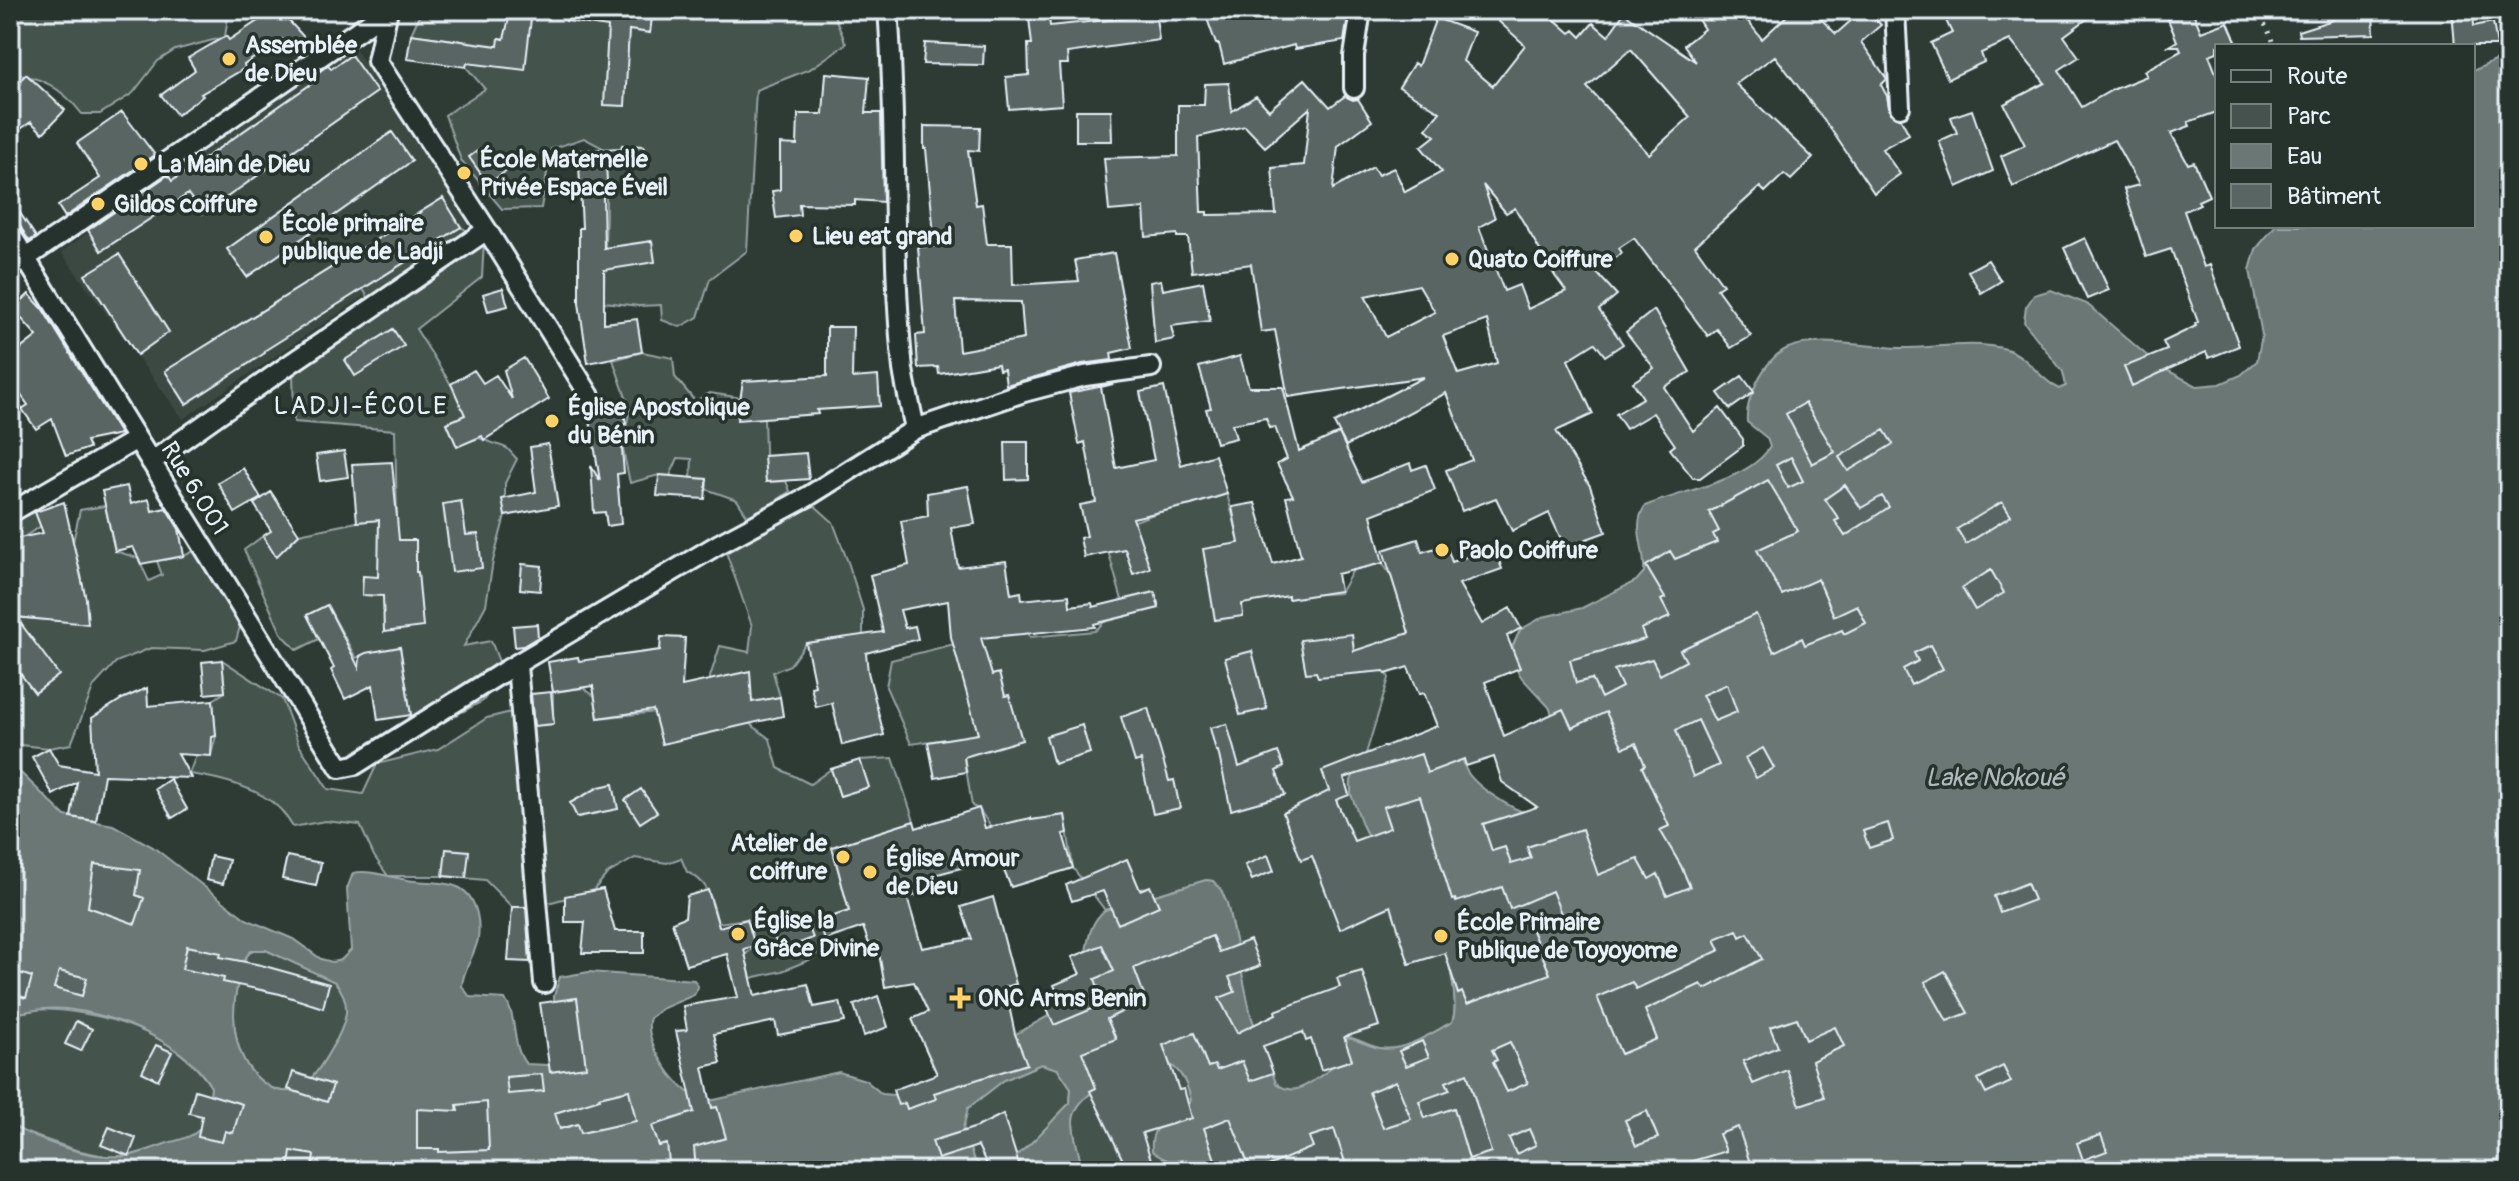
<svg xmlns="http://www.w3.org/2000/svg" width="2519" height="1181" viewBox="0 0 2519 1181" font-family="Pangolin,sans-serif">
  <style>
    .built { fill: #3b4843 }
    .green { fill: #45524e; stroke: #96a2a3; stroke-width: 2 }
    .water { fill: #6b7775; stroke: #9da8a9; stroke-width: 2; fill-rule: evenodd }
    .building { fill: #596563; stroke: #e8f1f8; stroke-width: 2; fill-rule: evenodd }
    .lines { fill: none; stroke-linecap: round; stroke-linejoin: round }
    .street-casing { stroke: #e8f1f8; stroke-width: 24 }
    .path { stroke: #e8f1f8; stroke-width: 4; stroke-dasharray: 2 6; stroke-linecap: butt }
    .street { stroke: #26332d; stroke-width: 18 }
    .poi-dot { fill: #ffd166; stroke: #26332d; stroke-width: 3 }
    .labels { text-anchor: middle; stroke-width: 7; stroke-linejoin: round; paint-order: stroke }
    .poi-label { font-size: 24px; font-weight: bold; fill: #e8f1f8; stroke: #26332d; text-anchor: start }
    .street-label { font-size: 24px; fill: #e8f1f8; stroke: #26332d }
    .neighbourhood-label { font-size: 26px; letter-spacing: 2px; fill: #e8f1f8; stroke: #26332d }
    .water-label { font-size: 26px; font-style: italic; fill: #b0babd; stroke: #26332d }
  </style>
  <rect width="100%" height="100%" fill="#2e3b35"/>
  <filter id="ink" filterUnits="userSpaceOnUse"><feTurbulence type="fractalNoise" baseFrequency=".0125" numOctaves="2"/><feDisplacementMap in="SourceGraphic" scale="16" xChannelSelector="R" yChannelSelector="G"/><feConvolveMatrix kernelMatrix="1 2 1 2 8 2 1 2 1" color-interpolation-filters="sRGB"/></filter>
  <g filter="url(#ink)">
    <!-- built -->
    <path class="built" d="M 352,44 L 472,223 L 183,419 L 61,252 Z"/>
    <!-- green -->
    <path class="green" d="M 10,10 L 229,10 L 225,37 L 175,50 L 158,61 L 133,93 L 100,114 L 82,114 C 64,90 41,75 10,74 Z
      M 422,10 L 751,10 L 751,18 L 775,19 L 778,10 L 832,10 L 846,44 L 810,69 L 756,90 L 747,251 L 710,279 L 698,317 L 680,327 L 662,320 L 661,305 L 639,306 L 604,302 C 604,251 608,200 605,149 L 584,138 L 551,149 L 541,208 L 502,209 L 461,160 L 445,115 L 485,89 L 466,67 L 470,42 L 411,34 Z
      M 461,227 L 484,241 L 482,277 L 416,329 L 462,402 L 465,415 L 447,423 L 457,446 L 479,438 L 507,448 L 517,459 L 505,483 L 505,516 L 493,561 L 486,605 L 464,646 L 491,641 L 503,672 L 483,701 L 439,724 L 411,715 L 400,648 L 367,653 L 356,658 L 327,605 L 307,615 L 319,639 L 297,650 L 281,633 L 244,550 L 263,536 L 276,556 L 299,534 L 357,522 L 397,518 L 395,430 L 294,422 L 293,369 L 341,336 L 379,315 L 363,289 Z
      M 642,352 L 673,358 L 675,377 L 695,401 L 710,393 L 754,400 L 764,418 L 766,482 L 786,481 L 790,491 L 750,520 L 737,500 L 706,489 L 691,478 L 692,459 L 678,458 L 670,476 L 659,475 L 630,483 L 622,445 L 630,409 L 613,360 Z
      M 1227,494 L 1237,532 L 1248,541 L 1286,596 L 1340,593 L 1353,570 L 1383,563 L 1392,578 L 1409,633 L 1376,644 L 1389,678 L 1365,757 L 1362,824 L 1381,865 L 1428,890 C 1437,922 1463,994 1452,1022 C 1432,1033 1403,1053 1379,1048 C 1368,1046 1359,1039 1348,1037 L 1329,1070 L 1309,1084 L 1294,1091 L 1285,1091 L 1276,1083 L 1251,1016 L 1227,903 L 1213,881 L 1206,880 L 1105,910 L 1073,868 L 1065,816 L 991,827 L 979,809 L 972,806 L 961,737 L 911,744 L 886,687 L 891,660 L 978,638 L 1000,636 L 1002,624 L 1024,621 L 1030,637 L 1095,631 L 1104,622 L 1159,608 L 1154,592 L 1122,600 L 1103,533 L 1159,512 L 1191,505 Z
      M 814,505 L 833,522 L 849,565 L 863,610 L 863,636 L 806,643 L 790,665 L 773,672 L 780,697 L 749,723 L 770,739 L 778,768 L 810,784 L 831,769 L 840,796 L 868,787 L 860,760 L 893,758 L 914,821 L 832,847 L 849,911 L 819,921 L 825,940 L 814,958 L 782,971 L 751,978 L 745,955 L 755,946 L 747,919 L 718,923 C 711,899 711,883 687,872 L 681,858 L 667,863 L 635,858 L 607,874 L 592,892 C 563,897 542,908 512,907 L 485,880 L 443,876 L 388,876 L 374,856 L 360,825 L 325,821 L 293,827 C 288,820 284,812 278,807 C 255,786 218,778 189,774 L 196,755 L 211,755 L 216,736 L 213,700 L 225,692 L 222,660 L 282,699 L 299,745 L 328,789 L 363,794 L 377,764 L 438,749 L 487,718 L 527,708 L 529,726 L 553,724 L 553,692 L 583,688 L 595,696 L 598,718 L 715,706 L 709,680 L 720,646 L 749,652 L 752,626 L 726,552 Z
      M 105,506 L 115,551 L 138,558 L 149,581 L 162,575 L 157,561 L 184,556 L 194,551 L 221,576 L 244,612 L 236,641 L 205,650 L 151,648 L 116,662 L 94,686 L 71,744 L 49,748 L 10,744 L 10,558 L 24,587 L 22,618 L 47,620 L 50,590 L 82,579 L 73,542 L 80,510 Z
      M 35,512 L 41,526 L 22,538 L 10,540 L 10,523 Z
      M 253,950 L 266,950 L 336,982 C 351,1001 348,1018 337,1039 C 327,1055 317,1077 300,1088 C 290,1093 279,1092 270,1087 C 234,1066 229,1020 238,983 C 241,970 242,958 253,950 Z
      M 36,1009 C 99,1010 175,1031 211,1087 L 207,1118 L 199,1130 L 189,1138 L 131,1155 L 109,1157 L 76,1150 L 23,1132 L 10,1124 L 10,1015 Z
      M 1164,1062 L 1174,1065 L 1178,1070 L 1187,1085 L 1191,1100 L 1162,1159 L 1177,1164 L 1183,1171 L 1083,1171 C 1080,1156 1073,1137 1073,1121 C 1075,1087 1138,1072 1164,1062 Z
      M 1041,1064 L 1058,1069 L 1071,1088 L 1070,1103 C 1044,1127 1019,1167 982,1167 L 973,1158 L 963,1128 L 968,1108 L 1004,1080 Z"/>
    <!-- water -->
    <path class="water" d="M 2509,54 L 2509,1171 L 1183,1171 C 1175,1161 1162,1160 1152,1151 C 1149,1112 1182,1124 1191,1100 C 1187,1083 1181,1068 1164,1062 C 1138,1072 1075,1087 1073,1121 C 1073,1137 1080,1156 1083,1171 L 10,1171 L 10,1124 C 39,1142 93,1160 127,1156 C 141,1154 155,1147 168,1143 C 184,1139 201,1135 207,1118 C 210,1109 210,1097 211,1087 C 185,1042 117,1015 66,1009 C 46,1007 29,1011 10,1015 L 10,767 L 22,774 L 65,816 L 113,825 L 153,847 L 246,919 L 293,939 L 321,959 L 332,962 L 341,960 L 351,950 L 347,889 L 353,873 C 372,869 394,879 414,881 C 444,884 469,879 477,914 C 479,922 479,931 478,939 C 475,955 463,969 462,986 L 470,997 L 505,999 C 518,1018 511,1046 526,1064 L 548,1065 L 555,1058 L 554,996 L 560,977 L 589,972 L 694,980 L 698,987 L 694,995 L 661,1009 L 650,1018 C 642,1039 675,1088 695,1096 C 701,1098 708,1099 714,1100 L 839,1072 L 865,1080 L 882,1094 L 894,1095 L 911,1092 L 1052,1014 C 1066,999 1076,984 1083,964 C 1089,943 1087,925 1105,910 L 1206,880 L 1213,881 L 1220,888 L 1227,903 L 1251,1016 L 1276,1083 C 1295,1099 1311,1082 1329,1070 L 1339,1038 C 1354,1037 1361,1043 1375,1047 C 1399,1055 1431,1034 1452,1022 C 1463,995 1437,922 1428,891 L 1381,865 L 1362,824 L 1351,794 L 1351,781 L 1355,771 L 1365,757 L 1463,752 C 1463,756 1462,761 1464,765 C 1470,785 1513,810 1532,815 L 1569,753 L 1549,707 L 1522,678 L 1513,664 L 1513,645 L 1520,630 L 1543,617 L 1582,608 L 1636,581 L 1644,572 C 1646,548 1631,527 1645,506 C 1682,490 1748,482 1770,447 L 1767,438 L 1747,422 C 1745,399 1764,360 1786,349 C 1815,335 1870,348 1902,348 C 1936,348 1974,340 2006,349 C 2029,356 2039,380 2060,389 L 2066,386 L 2063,372 L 2024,322 L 2026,307 L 2034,295 L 2051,290 L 2087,304 L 2159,366 L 2197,386 L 2220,384 L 2241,375 L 2257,361 L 2262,335 L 2250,270 L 2256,249 L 2275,226 L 2473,226 L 2473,71 ZM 252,950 L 266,950 L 335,982 C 351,1001 348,1018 337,1039 C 327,1055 317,1077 300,1088 C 290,1093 280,1092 270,1087 C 234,1067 229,1020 238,983 C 241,970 242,959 252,950 ZM 1041,1064 L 1058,1069 L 1071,1088 L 1070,1103 C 1044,1127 1019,1167 982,1167 L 973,1158 L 963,1128 L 968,1108 L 1004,1080 Z"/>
    <!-- building -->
    <path class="building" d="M 254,10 L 279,10 L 313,47 L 299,56 L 282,39 L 244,65 L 245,68 L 201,94 L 203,96 L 177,115 L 161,95 L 195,70 L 188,58 L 226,36 L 229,40 L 262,18 Z
      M 511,10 L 532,10 L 525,70 L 467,63 L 466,67 L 407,59 L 411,34 L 498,46 L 499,38 L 504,39 Z
      M 567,10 L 653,10 L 650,33 L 629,30 L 625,106 L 604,105 L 608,27 L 566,21 Z
      M 1028,10 L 1048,10 L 1050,26 L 1126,18 L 1125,10 L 1155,10 L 1159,40 L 1067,53 L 1068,64 L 1059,64 L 1062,105 L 1009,109 L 1006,77 L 1029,75 L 1028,44 L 1032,44 Z
      M 1204,10 L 1347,10 L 1348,17 L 1344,41 L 1295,49 L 1294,45 L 1224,64 L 1219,44 L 1216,44 Z
      M 1486,10 L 1544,10 L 1570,33 L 1574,30 L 1581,37 L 1593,23 L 1608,36 L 1624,13 L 1696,62 L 1684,45 L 1704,29 L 1692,10 L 1739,10 L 1762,39 L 1793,10 L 1812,10 L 1836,34 L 1863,10 L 1868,10 L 1881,25 L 1861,42 L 1887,79 L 1881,85 L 1887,96 L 1890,113 L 1901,119 L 1909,134 L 1882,149 L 1900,174 L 1874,193 L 1832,131 L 1775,56 L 1736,84 L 1813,158 L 1791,180 L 1784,174 L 1765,192 L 1760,187 L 1695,246 L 1723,285 L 1717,289 L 1751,336 L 1731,348 L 1717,329 L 1708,336 L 1634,238 L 1619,248 L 1622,253 L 1595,271 L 1617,295 L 1599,310 L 1623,344 L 1605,356 L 1595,343 L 1568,360 L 1593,414 L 1556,431 L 1590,486 L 1606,532 L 1584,540 L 1585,544 L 1567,552 L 1549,513 L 1512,531 L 1496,498 L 1462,511 L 1446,470 L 1472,460 L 1446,393 L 1346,446 L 1334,423 L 1424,377 L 1288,397 L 1275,330 L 1261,332 L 1251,264 L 1192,272 L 1188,237 L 1177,237 L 1177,234 L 1146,237 L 1144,208 L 1109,211 L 1104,158 L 1178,156 L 1178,105 L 1204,105 L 1205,84 L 1229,83 L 1232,111 L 1256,96 L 1269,110 L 1305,79 L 1330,107 L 1345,96 L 1353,100 L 1358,99 L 1372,121 L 1338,146 L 1333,189 L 1373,167 L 1378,175 L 1394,168 L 1405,192 L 1442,172 L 1421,147 L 1435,136 L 1426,129 L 1440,112 L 1399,87 L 1414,63 L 1418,66 L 1436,18 L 1474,32 L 1463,61 L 1493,86 L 1525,45 ZM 1631,49 L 1690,117 L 1649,154 L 1587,87 ZM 1310,108 L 1304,165 L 1272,168 L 1276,214 L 1207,215 L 1207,212 L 1201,212 L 1198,137 L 1245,126 L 1265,147 ZM 1483,185 L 1506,213 L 1515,208 L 1555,276 L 1566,291 L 1528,309 L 1519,285 L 1504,291 L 1479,227 L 1495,218 ZM 1419,285 L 1435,312 L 1386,337 L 1365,296 ZM 1487,320 L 1497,363 L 1458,374 L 1443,336 Z
      M 1941,10 L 2099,10 L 2064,36 L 2079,57 L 2059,70 L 2082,107 L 2112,90 L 2147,76 L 2144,71 L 2181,51 L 2179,46 L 2169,46 L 2177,41 L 2164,10 L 2192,10 L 2201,32 L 2228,22 L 2238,46 L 2217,46 L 2217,52 L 2209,55 L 2217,76 L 2217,112 L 2188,122 L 2190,126 L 2171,133 L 2188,164 L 2194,162 L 2209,196 L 2198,201 L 2200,204 L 2184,211 L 2204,267 L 2210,265 L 2239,346 L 2209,358 L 2206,352 L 2132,386 L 2124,367 L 2167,350 L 2163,342 L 2196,326 L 2195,324 L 2198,322 L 2171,249 L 2146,257 L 2124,189 L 2139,185 L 2114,140 L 2013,187 L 2001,156 L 2025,145 L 2004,104 L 2045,83 L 2010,40 L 1981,53 L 1984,62 L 1948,79 L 1931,43 L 1952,33 Z
      M 2344,10 L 2373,10 L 2374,34 L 2299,36 L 2298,31 L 2333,20 L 2331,16 Z
      M 2452,10 L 2473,10 L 2474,26 L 2493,22 L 2497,46 L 2455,46 Z
      M 925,43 L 984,46 L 983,65 L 923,64 Z
      M 351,55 L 377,92 L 203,214 L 188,194 L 101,251 L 88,230 L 168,175 L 172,181 L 318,79 L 315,75 L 328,65 L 331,69 Z
      M 826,73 L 869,77 L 866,113 L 881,113 L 883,202 L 855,200 L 855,205 L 799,204 L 800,215 L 776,218 L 772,191 L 780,190 L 780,144 L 797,145 L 798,114 L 823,114 Z
      M 26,74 L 65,110 L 43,133 L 31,122 L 10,136 L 10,92 Z
      M 1076,110 L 1111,110 L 1112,141 L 1076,141 Z
      M 1972,110 L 1993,171 L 1957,187 L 1939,141 L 1957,133 L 1951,117 Z
      M 122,112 L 155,155 L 65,217 L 58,206 L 100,178 L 77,143 Z
      M 924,126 L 980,127 L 979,151 L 968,150 L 976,205 L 982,204 L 987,244 L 1012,244 L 1013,285 L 1079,281 L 1075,260 L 1114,253 L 1132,348 L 1111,353 L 1112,360 L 1082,364 L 1006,385 L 1004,369 L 999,370 L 998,364 L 939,374 L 938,367 L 918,368 L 916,335 L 925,334 L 918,247 L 935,246 L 926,149 L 924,149 ZM 955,301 L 1021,302 L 1024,339 L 959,351 Z
      M 392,132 L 412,161 L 247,277 L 227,249 Z
      M 487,144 L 506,171 L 488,184 L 469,157 Z
      M 622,145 L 644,146 L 643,167 L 606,165 L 608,196 L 603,196 L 604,248 L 652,241 L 655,262 L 604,270 L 604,323 L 637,319 L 642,352 L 588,363 L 579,303 L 579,228 L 582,228 L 579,164 L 572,164 L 572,151 L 621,148 Z
      M 10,198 L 36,237 L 29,241 L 20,226 L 10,221 Z
      M 443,198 L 461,227 L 264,351 L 265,353 L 186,404 L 165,371 Z
      M 2085,238 L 2109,290 L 2087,299 L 2064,248 Z
      M 119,254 L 169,332 L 137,355 L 85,275 Z
      M 1988,260 L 2001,281 L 1981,293 L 1968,271 Z
      M 1161,280 L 1163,290 L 1203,282 L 1210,321 L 1171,326 L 1174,339 L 1155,343 L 1150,282 Z
      M 503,288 L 508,306 L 488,311 L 483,294 Z
      M 29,294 L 42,308 L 120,434 L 86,441 L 89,448 L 66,456 L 52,419 L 36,429 L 22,409 L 28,405 L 10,380 L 10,357 L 37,336 L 13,309 Z
      M 1654,310 L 1690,372 L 1664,387 L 1693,431 L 1720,408 L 1743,439 L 1743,446 L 1700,478 L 1693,478 L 1670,449 L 1675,445 L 1653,413 L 1626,429 L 1616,414 L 1643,398 L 1633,382 L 1654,368 L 1626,332 Z
      M 827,327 L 853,327 L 852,378 L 878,376 L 880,406 L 817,410 L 818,414 L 737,420 L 743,381 L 827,376 Z
      M 393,329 L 404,346 L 355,376 L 345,360 Z
      M 1240,356 L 1249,387 L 1283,387 L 1299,451 L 1339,433 L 1362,482 L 1410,463 L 1412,470 L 1426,465 L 1435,490 L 1371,515 L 1383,563 L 1337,574 L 1340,591 L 1288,599 L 1288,596 L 1242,604 L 1243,616 L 1215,620 L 1203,549 L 1239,543 L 1232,507 L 1255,503 L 1273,564 L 1301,556 L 1286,497 L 1293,496 L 1277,464 L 1287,459 L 1275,427 L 1269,428 L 1266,418 L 1232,424 L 1236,438 L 1216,443 L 1206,409 L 1211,408 L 1199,367 Z
      M 524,358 L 549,399 L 484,440 L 482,436 L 457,447 L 447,423 L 465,415 L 451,384 L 474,370 L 483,383 L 496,375 L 512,399 L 504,370 Z
      M 1742,376 L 1754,392 L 1730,409 L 1718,393 Z
      M 1113,384 L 1101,387 L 1116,468 L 1154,460 L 1140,392 L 1164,387 L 1181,465 L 1215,455 L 1227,494 L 1191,505 L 1133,518 L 1150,568 L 1133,574 L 1125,549 L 1084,557 L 1080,538 L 1087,536 L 1080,505 L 1096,502 L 1085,442 L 1079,444 L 1069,393 Z
      M 622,402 L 626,424 L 620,425 L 624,473 L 617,474 L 621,524 L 607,526 L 605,512 L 594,513 L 591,466 L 600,481 L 588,408 Z
      M 1805,403 L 1835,452 L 1812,464 L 1786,414 Z
      M 1884,430 L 1893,444 L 1848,471 L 1839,457 Z
      M 1005,442 L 1028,442 L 1028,479 L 1006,480 Z
      M 548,444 L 558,506 L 505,516 L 502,499 L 536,492 L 530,447 Z
      M 344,451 L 348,477 L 320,481 L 316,455 Z
      M 806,453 L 809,479 L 766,482 L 764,456 Z
      M 1791,457 L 1803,481 L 1788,488 L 1776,465 Z
      M 392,462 L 399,540 L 416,540 L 416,572 L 418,572 L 423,627 L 384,632 L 383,596 L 362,595 L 363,576 L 378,577 L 379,520 L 357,522 L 352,464 Z
      M 243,468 L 261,498 L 235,513 L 218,483 Z
      M 659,475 L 707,479 L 705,499 L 657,496 Z
      M 1768,480 L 1798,531 L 1757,550 L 1782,595 L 1818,579 L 1834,616 L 1857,605 L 1866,623 L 1844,634 L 1842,630 L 1805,645 L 1802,638 L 1774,652 L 1756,614 L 1680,650 L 1686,661 L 1660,675 L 1652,659 L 1614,670 L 1622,687 L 1601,698 L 1592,679 L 1576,683 L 1570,660 L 1645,639 L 1641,629 L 1670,617 L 1661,600 L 1665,598 L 1646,566 L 1670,551 L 1675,559 L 1717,542 L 1713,534 L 1719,531 L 1709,512 Z
      M 1845,485 L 1861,508 L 1882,496 L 1889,507 L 1845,536 L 1835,521 L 1839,519 L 1825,499 Z
      M 127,486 L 131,504 L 149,499 L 152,511 L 166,508 L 179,529 L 184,556 L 141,564 L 133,547 L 115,551 L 102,491 Z
      M 968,486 L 975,524 L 951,528 L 958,567 L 1006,561 L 1011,594 L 1021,592 L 1022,600 L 1069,595 L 1070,606 L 1092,603 L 1093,607 L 1155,592 L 1159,608 L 1094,624 L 1095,627 L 981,638 L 992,675 L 999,673 L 1005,696 L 1009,695 L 1022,740 L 964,757 L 966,772 L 935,778 L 928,742 L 978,734 L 951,637 L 948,601 L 900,610 L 905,628 L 915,626 L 918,639 L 866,653 L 868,672 L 884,735 L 842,745 L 832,703 L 816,707 L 811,687 L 815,686 L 806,643 L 883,632 L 870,575 L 909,565 L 901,521 L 928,516 L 927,493 Z
      M 271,492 L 299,534 L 276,557 L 263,536 L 271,531 L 254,504 Z
      M 461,501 L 466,535 L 478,534 L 482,568 L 452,572 L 443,504 Z
      M 64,502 L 86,599 L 88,624 L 16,617 L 59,675 L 35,693 L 10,660 L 10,540 L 43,533 L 35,512 Z
      M 2002,502 L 2011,516 L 1966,544 L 1957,529 Z
      M 1418,539 L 1422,552 L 1446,545 L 1452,562 L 1494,547 L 1502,569 L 1459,584 L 1482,624 L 1510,608 L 1521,628 L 1507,636 L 1520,668 L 1485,682 L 1504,736 L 1563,709 L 1572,728 L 1606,712 L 1623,748 L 1636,743 L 1645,765 L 1642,767 L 1669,826 L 1660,830 L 1681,866 L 1690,887 L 1667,896 L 1658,874 L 1649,879 L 1638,859 L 1598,875 L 1582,829 L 1527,847 L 1531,858 L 1511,864 L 1505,847 L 1492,851 L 1483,824 L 1537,807 L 1502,782 L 1494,757 L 1466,766 L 1464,759 L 1427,773 L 1421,754 L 1344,778 L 1349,795 L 1336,800 L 1354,841 L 1390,828 L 1383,807 L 1420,796 L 1452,900 L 1455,899 L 1456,902 L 1502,887 L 1510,909 L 1552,891 L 1562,916 L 1531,928 L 1550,974 L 1467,1004 L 1462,992 L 1458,994 L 1445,953 L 1409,964 L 1391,906 L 1340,929 L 1312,856 L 1301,860 L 1283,813 L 1329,791 L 1322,771 L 1437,726 L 1424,693 L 1419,694 L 1408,667 L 1386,674 L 1384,671 L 1318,677 L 1316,672 L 1306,673 L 1300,640 L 1352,634 L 1354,651 L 1409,633 L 1383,550 Z
      M 522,564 L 542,566 L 540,591 L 520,589 Z
      M 1991,570 L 2004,593 L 1975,610 L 1962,588 Z
      M 327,605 L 359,668 L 360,656 L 366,653 L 400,647 L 411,715 L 378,720 L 373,685 L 345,699 L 331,670 L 334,668 L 307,615 Z
      M 537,624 L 538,637 L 523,646 L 515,647 L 513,626 Z
      M 661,637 L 685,638 L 682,686 L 750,671 L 752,702 L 780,697 L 783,716 L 662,744 L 653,710 L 598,718 L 593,686 L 553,692 L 548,662 L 578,657 L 579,661 L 660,650 Z
      M 1930,645 L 1943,669 L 1911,685 L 1903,669 L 1918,661 L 1914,653 Z
      M 1252,651 L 1267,709 L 1240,715 L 1225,658 Z
      M 222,660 L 225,692 L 205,694 L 202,662 Z
      M 1727,684 L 1737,712 L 1715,721 L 1702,695 Z
      M 147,688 L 148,706 L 213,700 L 216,736 L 212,737 L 211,756 L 178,754 L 191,778 L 104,775 L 96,821 L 71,817 L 77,782 L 53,795 L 32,757 L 49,748 L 59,765 L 95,771 L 92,718 L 122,699 Z
      M 551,692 L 554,724 L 534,726 L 531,694 Z
      M 1148,708 L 1169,781 L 1174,780 L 1180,808 L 1153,814 L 1141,760 L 1135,762 L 1121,717 Z
      M 1698,720 L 1719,765 L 1693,777 L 1676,730 Z
      M 1227,724 L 1239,767 L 1278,752 L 1284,767 L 1276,771 L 1285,795 L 1231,810 L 1218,751 L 1216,751 L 1210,728 Z
      M 1082,725 L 1090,753 L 1054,764 L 1046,736 Z
      M 1763,748 L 1774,768 L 1756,778 L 1745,758 Z
      M 860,760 L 869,787 L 840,796 L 831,769 Z
      M 170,779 L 187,809 L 172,818 L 155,789 Z
      M 613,784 L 618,809 L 577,817 L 570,803 L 599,787 Z
      M 641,789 L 657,812 L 640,823 L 625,800 Z
      M 979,808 L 985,828 L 1031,818 L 1031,820 L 1065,815 L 1068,833 L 1063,834 L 1073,868 L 1011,887 L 1001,864 L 994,866 L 992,860 L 930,876 L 933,892 L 907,897 L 922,948 L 972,939 L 961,907 L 993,897 L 1016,984 L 1005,987 L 1015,1034 L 1027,1064 L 934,1093 L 936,1099 L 907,1109 L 905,1103 L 898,1105 L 893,1090 L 937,1074 L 912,1019 L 928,1012 L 914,982 L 885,987 L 877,942 L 869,944 L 863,927 L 825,940 L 818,921 L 849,911 L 832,847 L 914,821 L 916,828 Z
      M 1888,823 L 1893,840 L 1869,848 L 1863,831 Z
      M 446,849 L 469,851 L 466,878 L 443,876 Z
      M 1268,855 L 1274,871 L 1252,880 L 1245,865 Z
      M 211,856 L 229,860 L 223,884 L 206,880 Z
      M 287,856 L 321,863 L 316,886 L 282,879 Z
      M 1127,859 L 1140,890 L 1150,886 L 1159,906 L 1118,924 L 1103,891 L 1072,901 L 1066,885 Z
      M 94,864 L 140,870 L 136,895 L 144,898 L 135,924 L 88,907 Z
      M 2027,883 L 2034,900 L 2000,913 L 1994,896 Z
      M 603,889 L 615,931 L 644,931 L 644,953 L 582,953 L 585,922 L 565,922 L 565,896 Z
      M 708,890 L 719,927 L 747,919 L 755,946 L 744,949 L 755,996 L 808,984 L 814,1007 L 840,1002 L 845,1022 L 778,1035 L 775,1021 L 714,1034 L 721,1063 L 703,1067 L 712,1108 L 717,1107 L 726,1138 L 694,1147 L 696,1171 L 670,1171 L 667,1144 L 659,1146 L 652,1126 L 694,1112 L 676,1031 L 687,1030 L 683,1006 L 738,997 L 727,954 L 686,965 L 672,922 L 685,917 L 687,896 Z
      M 512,907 L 526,907 L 530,962 L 508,961 Z
      M 806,920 L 813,938 L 779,951 L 773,933 Z
      M 1737,930 L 1740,937 L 1748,933 L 1762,959 L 1705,989 L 1701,984 L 1645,1010 L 1657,1039 L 1621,1054 L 1597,997 L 1632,982 L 1636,989 L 1720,950 L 1715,939 Z
      M 1212,936 L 1219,952 L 1250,940 L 1260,966 L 1229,977 L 1235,992 L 1219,998 L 1237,1033 L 1276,1014 L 1275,1011 L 1340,987 L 1337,978 L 1362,971 L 1379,1026 L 1344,1037 L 1352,1060 L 1321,1070 L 1311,1039 L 1306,1041 L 1303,1032 L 1263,1046 L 1273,1073 L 1250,1081 L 1242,1061 L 1217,1070 L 1215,1065 L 1208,1067 L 1194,1033 L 1163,1045 L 1179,1090 L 1184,1089 L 1192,1118 L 1142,1133 L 1155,1171 L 1128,1171 L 1090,1091 L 1096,1088 L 1082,1052 L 1116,1039 L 1107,1019 L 1146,1000 L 1134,968 Z
      M 1102,945 L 1114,971 L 1095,979 L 1104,1004 L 1054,1025 L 1046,1006 L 1061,1000 L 1054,985 L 1080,974 L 1072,957 Z
      M 187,946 L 221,953 L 220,957 L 261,965 L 329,984 L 323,1008 L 280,994 L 223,982 L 224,978 L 182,969 Z
      M 59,971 L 87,978 L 82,996 L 54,988 Z
      M 1945,971 L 1968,1013 L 1947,1021 L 1925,982 Z
      M 16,972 L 32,977 L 26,998 L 10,993 Z
      M 878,996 L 888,1027 L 864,1036 L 854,1005 Z
      M 577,998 L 586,1067 L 550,1072 L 540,1003 Z
      M 1797,1018 L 1806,1040 L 1835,1027 L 1844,1046 L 1812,1061 L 1824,1097 L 1800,1105 L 1787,1070 L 1753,1084 L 1743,1061 L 1778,1047 L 1770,1027 Z
      M 76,1021 L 92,1029 L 81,1051 L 65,1044 Z
      M 1422,1041 L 1429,1057 L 1406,1066 L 1399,1051 Z
      M 1510,1042 L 1528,1083 L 1507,1092 L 1493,1062 L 1497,1060 L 1492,1050 Z
      M 156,1045 L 172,1052 L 158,1080 L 142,1072 Z
      M 2003,1066 L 2011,1082 L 1986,1094 L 1978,1079 Z
      M 293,1072 L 333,1085 L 327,1102 L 288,1089 Z
      M 1467,1073 L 1491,1152 L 1469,1159 L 1454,1108 L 1425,1118 L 1419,1101 L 1450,1090 L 1446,1082 Z
      M 542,1074 L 544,1091 L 508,1094 L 506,1077 Z
      M 1396,1081 L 1411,1119 L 1383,1128 L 1369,1092 Z
      M 195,1090 L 242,1104 L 233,1133 L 225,1131 L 222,1142 L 198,1137 L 202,1116 L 189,1113 Z
      M 629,1090 L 636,1121 L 581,1133 L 578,1124 L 560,1129 L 555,1113 L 600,1099 L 599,1097 Z
      M 487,1102 L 489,1150 L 439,1152 L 439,1149 L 417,1149 L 417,1109 L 458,1111 L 457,1105 Z
      M 1647,1111 L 1658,1138 L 1636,1146 L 1625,1120 Z
      M 1003,1114 L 1021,1171 L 990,1171 L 978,1146 L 938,1159 L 932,1141 L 977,1127 Z
      M 1230,1118 L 1251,1171 L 1219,1171 L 1204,1128 Z
      M 109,1127 L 136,1138 L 129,1156 L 101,1145 Z
      M 1738,1127 L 1750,1163 L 1723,1171 L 1676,1171 L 1676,1166 L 1726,1151 L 1719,1134 Z
      M 1334,1129 L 1348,1171 L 1256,1171 L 1313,1147 L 1309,1137 Z
      M 1529,1129 L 1536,1145 L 1516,1154 L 1509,1138 Z
      M 2101,1135 L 2107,1151 L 2083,1160 L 2077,1143 Z
      M 291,1151 L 314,1155 L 312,1171 L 289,1168 Z"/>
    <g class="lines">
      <defs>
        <path id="street" d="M 388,10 L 377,61 L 487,230 L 590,396
          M 888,10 C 898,129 890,250 903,369 C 906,389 911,409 915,429
          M 1895,10 L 1900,107
          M 1354,88 L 1354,56 L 1361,10
          M 10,233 L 340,768 L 355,765 L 503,672 L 719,544 L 807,497 L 915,429 L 1024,392 L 1085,376 L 1151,367
          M 10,269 L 388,10
          M 151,462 L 290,364 L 487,230
          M 10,513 L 137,439
          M 517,665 L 544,983"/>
      </defs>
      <!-- street casing -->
      <use href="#street" class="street-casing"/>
      <!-- path -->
      <path class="path" d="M 2258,10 L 2275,46"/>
      <!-- street -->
      <use href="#street" class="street"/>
    </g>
  </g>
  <!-- markers -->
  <g class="poi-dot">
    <circle cx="229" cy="59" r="8"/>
    <circle cx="141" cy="164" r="8"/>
    <circle cx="464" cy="173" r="8"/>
    <circle cx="98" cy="204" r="8"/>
    <circle cx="796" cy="236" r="8"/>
    <circle cx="266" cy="237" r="8"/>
    <circle cx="1452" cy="259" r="8"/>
    <circle cx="552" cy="421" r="8"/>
    <circle cx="1442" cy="550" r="8"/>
    <circle cx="843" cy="857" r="8"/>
    <circle cx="870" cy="872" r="8"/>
    <circle cx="738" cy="934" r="8"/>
    <circle cx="1441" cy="936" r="8"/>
    <path d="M956 986h8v8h8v8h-8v8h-8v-8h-8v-8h8z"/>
  </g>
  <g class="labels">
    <!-- poi labels -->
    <g class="poi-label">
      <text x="245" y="53">Assemblée<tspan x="245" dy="28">de Dieu</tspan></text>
      <text x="480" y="167">École Maternelle<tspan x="480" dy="28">Privée Espace Éveil</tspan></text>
      <text x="157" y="172">La Main de Dieu</text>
      <text x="114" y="212">Gildos coiffure</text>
      <text x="282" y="231">École primaire<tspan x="282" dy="28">publique de Ladji</tspan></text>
      <text x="812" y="244">Lieu eat grand</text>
      <text x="1468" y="267">Quato Coiffure</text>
      <text x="568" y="415">Église Apostolique<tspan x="568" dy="28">du Bénin</tspan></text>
      <text x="1458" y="558">Paolo Coiffure</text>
      <text x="827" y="851" text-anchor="end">Atelier de<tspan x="827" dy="28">coiffure</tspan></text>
      <text x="886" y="866">Église Amour<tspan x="886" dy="28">de Dieu</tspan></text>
      <text x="754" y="928">Église la<tspan x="754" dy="28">Grâce Divine</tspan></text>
      <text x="1457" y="930">École Primaire<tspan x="1457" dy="28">Publique de Toyoyome</tspan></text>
      <text x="978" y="1006">ONC Arms Benin</text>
    </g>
    <!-- street labels -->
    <g class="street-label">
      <text transform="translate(195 488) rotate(58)" y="8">Rue 6.001</text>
    </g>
    <!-- neighbourhood labels -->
    <g class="neighbourhood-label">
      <text x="361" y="414">LADJI-ÉCOLE</text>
    </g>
    <!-- water labels -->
    <g class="water-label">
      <text x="1995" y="786">Lake Nokoué</text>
    </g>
  </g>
  <!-- margin -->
  <rect width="2519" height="1181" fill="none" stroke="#26332d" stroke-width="40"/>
  <rect x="20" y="20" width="2479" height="1141" fill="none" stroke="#e8f1f8" stroke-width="3" filter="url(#ink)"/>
  <!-- legend -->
  <rect x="2215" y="44" width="260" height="184" fill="#26332d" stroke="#747f7e" stroke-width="2"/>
  <rect x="2231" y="70" width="40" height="12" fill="#26332d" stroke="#747f7e" stroke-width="2"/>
  <text x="2287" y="84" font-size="24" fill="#e8f1f8">Route</text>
  <rect x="2231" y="104" width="40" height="24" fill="#45524e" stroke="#747f7e" stroke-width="2"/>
  <text x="2287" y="124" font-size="24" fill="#e8f1f8">Parc</text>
  <rect x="2231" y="144" width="40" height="24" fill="#6b7775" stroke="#747f7e" stroke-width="2"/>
  <text x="2287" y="164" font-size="24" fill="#e8f1f8">Eau</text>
  <rect x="2231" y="184" width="40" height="24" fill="#596563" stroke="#747f7e" stroke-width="2"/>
  <text x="2287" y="204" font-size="24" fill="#e8f1f8">Bâtiment</text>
</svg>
